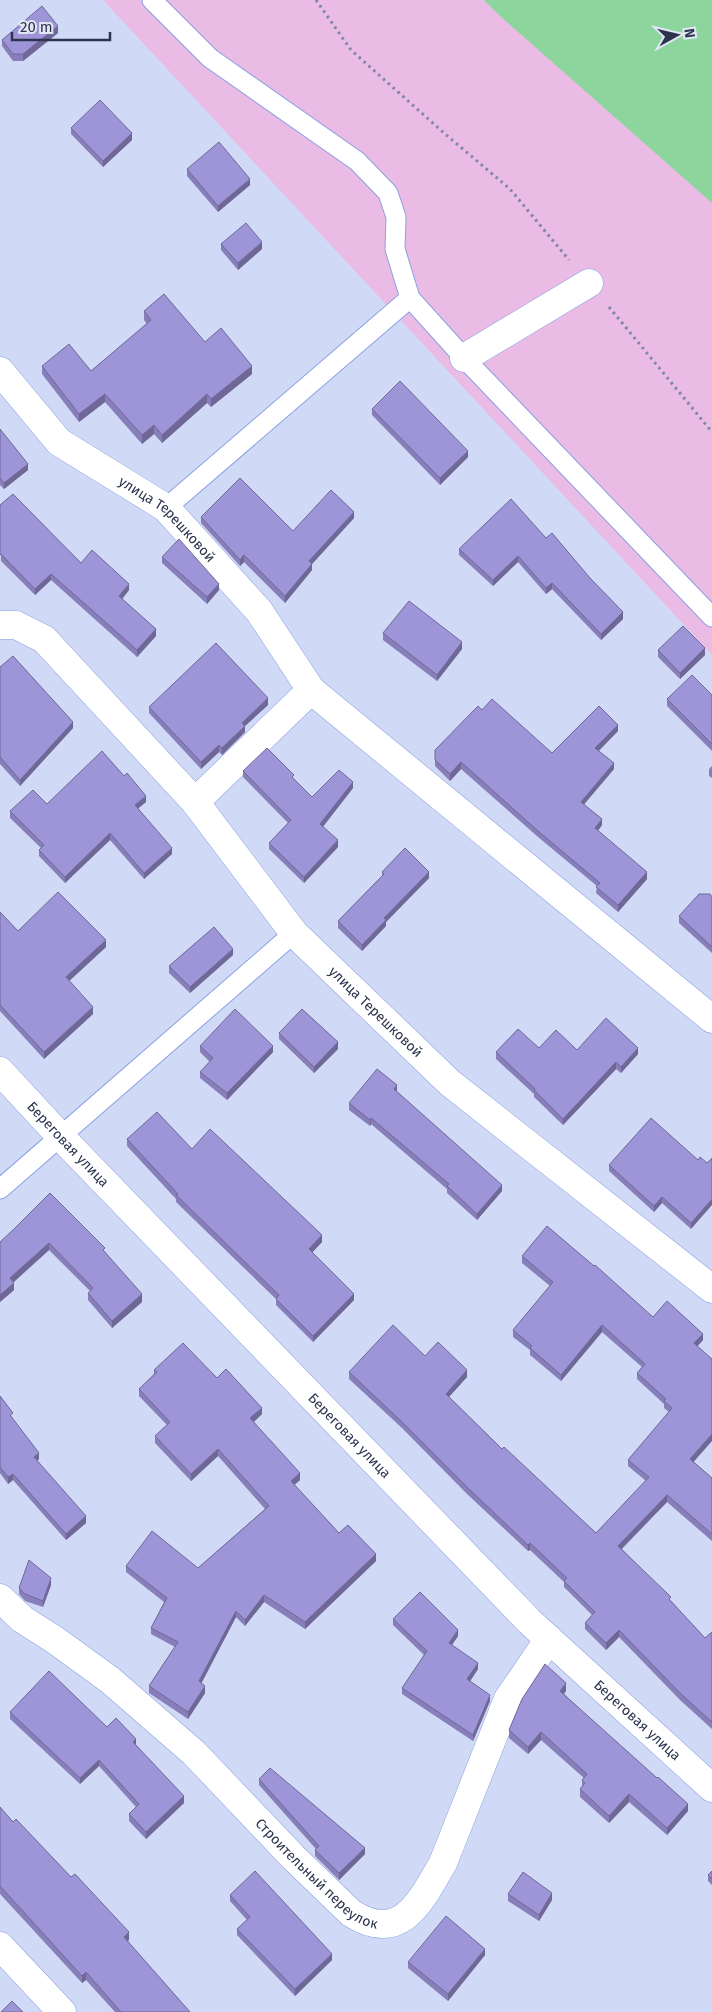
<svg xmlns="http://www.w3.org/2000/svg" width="712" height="2012" viewBox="0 0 712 2012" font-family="'Fira Sans',sans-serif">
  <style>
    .green { fill: #eabbe4 }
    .water { fill: #8cd59c }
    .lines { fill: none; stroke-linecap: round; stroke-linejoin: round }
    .lane-casing { stroke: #8ba0e2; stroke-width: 21 }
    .street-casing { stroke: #8ba0e2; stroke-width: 29 }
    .path { stroke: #7e87a3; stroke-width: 3; stroke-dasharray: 2.5 4; stroke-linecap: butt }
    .lane { stroke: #fff; stroke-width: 19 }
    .street { stroke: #fff; stroke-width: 28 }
    .wall { fill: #887fba }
    .shaded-wall { fill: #6f6897 }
    .building { fill: #9e94d8; stroke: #6f6897 }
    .labels { text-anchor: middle; stroke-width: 4.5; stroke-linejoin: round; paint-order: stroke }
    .street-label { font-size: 14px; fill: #2c344f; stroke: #e2e7f5 }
  </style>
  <rect width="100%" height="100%" fill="#d0daf6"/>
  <!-- green -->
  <path class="green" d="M 103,0 L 484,0 L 712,203 L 712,655 Z"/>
  <!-- water -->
  <path class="water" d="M 484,0 L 712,0 L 712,203 L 500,16 Z"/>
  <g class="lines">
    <defs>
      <path id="lane" d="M 152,0 L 210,58 L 357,161 L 388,193 L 396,217 L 395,249 L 410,298 L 464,358 L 712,617
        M 166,508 L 410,298
        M 0,1189 L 294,933"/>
      <g id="street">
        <path d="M 464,358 L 589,283"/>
        <path id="s1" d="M 0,371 L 59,442 L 166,508 L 259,611 L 311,690 L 712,1019"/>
        <path d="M 0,625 L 16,625 L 44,639 L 195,802"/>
        <path id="s2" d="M 311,690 L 195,802 L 294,933 L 450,1083 L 712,1289"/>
        <path id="s3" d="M 0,1071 L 60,1136 L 530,1622 L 712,1788"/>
        <path id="s4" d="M 0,1598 L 22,1619 L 55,1640 L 110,1680 L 194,1753 L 293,1857 L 351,1913 C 401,1945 421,1901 443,1863 L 508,1699 L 549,1639"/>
        <path d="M 0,1946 L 62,2012"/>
      </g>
    </defs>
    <!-- lane casing -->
    <use href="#lane" class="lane-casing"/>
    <!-- street casing -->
    <use href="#street" class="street-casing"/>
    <!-- path -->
    <path class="path" d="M 316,0 L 351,50 L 444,133 L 510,189 L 569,260
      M 609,307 L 712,432"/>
    <!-- lane -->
    <use href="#lane" class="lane"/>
    <!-- street -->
    <use href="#street" class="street"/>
  </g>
  <!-- wall -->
  <path class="wall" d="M 58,33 L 23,61 L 13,61 L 2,46 L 2,40 Z
    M 71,128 L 132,140 L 103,167 L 71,134 Z
    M 187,169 L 250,185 L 218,212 L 187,176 Z
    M 221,244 L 262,249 L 238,270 L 221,250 Z
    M 144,311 L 205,342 L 252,374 L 211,407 L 207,403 L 162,443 L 154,434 L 142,444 L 105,402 L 79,422 L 42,374 L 42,366 L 91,371 L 147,324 L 144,320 Z
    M 372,409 L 468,457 L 440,485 L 372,415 Z
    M 0,429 L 28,470 L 4,489 L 0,485 Z
    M 0,505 L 81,563 L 129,590 L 122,599 L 156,636 L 137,657 L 51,580 L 35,595 L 1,561 Z
    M 201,517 L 293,531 L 354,518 L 312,564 L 312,570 L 285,603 L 244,562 L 240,566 L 201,523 Z
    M 546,538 L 623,619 L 601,640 L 552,589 L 546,594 L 518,562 L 493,586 L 459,555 L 459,549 Z
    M 162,557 L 219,590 L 207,604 L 162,563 Z
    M 383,633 L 462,649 L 437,681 L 383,640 Z
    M 658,650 L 705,655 L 680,679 L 658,657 Z
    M 0,667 L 73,728 L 20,786 L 0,764 Z
    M 712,695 L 712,751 L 667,706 L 667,699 Z
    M 268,705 L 245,726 L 245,732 L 222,755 L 219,752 L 201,769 L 149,713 L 149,707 Z
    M 482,710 L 552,753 L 618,731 L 599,751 L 614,769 L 584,804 L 602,825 L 598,831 L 647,879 L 618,912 L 596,893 L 597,886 L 538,837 L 461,769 L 450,781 L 435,766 L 435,750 Z
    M 712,766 L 712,778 L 709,776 L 709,769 Z
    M 243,771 L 294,779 L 312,797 L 353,788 L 323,827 L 338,847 L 304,883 L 269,849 L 269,843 L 288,823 L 243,777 Z
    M 146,802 L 138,808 L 172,854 L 144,879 L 110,840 L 65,883 L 39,856 L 39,850 L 41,848 L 10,818 L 10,811 L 47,804 Z
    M 382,872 L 429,878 L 386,922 L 386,926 L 362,951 L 338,928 L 338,921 L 382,876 Z
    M 712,897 L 712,953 L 679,923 L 679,916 Z
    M 0,912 L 18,931 L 106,947 L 69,981 L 93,1014 L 44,1059 L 0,1011 Z
    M 233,955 L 190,993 L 169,973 L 169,966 Z
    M 279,1033 L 338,1049 L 314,1073 L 279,1039 Z
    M 200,1046 L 273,1052 L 227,1100 L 200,1078 L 200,1072 L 210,1062 L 200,1052 Z
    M 539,1048 L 577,1050 L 638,1054 L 621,1073 L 616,1069 L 563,1125 L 534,1097 L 534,1094 L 496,1059 L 496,1052 Z
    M 397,1092 L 502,1191 L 477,1220 L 447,1193 L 447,1189 L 371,1124 L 370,1126 L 349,1110 L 349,1103 Z
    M 127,1139 L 192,1149 L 322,1242 L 312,1252 L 354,1300 L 313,1342 L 276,1305 L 276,1299 L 176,1202 L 176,1199 L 127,1146 Z
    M 698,1160 L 691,1229 L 662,1203 L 654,1212 L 609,1171 L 609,1165 Z
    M 14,1229 L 105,1252 L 142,1302 L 112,1328 L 88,1300 L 88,1293 L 90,1291 L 49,1250 L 14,1282 L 14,1290 L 0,1302 Z
    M 522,1256 L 703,1340 L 697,1346 L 694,1462 L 712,1478 L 712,1541 L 667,1502 L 622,1549 L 705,1638 L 712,1632 L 712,1729 L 680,1700 L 619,1637 L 606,1650 L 585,1629 L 585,1623 L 592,1615 L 564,1587 L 564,1582 L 530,1550 L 528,1551 L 467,1494 L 402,1428 L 349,1379 L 349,1372 L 425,1356 L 467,1377 L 449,1397 L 502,1449 L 596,1533 L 646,1481 L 628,1466 L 628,1460 L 669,1412 L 664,1408 L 664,1404 L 637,1379 L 637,1373 L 642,1367 L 602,1332 L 561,1381 L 530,1355 L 530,1350 L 513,1337 L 513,1330 L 550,1286 L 522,1263 Z
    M 154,1370 L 217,1378 L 262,1414 L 254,1422 L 300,1480 L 294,1485 L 339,1533 L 376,1561 L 305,1629 L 264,1602 L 245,1626 L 236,1617 L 201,1683 L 205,1693 L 188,1719 L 149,1693 L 149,1686 L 175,1647 L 151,1634 L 151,1628 L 164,1602 L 126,1572 L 126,1566 L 198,1568 L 265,1509 L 218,1456 L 191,1481 L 155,1443 L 155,1436 L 167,1425 L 139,1396 L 139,1389 L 154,1374 Z
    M 0,1396 L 13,1419 L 39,1459 L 37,1461 L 86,1523 L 66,1540 L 13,1480 L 8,1484 L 0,1473 Z
    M 51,1585 L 43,1607 L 25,1601 L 19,1594 L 19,1588 Z
    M 393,1619 L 458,1636 L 452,1645 L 478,1669 L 470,1681 L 490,1701 L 473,1741 L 402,1694 L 402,1688 L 424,1655 L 393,1625 Z
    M 566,1691 L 564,1694 L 688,1811 L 667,1835 L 629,1802 L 609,1823 L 580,1797 L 580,1789 L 582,1787 L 582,1780 L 584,1778 L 541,1740 L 528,1754 L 509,1738 L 509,1730 Z
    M 10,1712 L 107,1727 L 136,1745 L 184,1803 L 146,1839 L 129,1821 L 129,1814 L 136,1807 L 99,1766 L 80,1784 L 10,1719 Z
    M 259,1779 L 365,1854 L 339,1880 L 315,1856 L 315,1850 L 316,1849 L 259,1785 Z
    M 0,1807 L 13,1822 L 129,1940 L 127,1941 L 190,2012 L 115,2012 L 86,1980 L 82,1983 L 0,1894 Z
    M 712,1871 L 712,1885 L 708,1881 L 708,1875 Z
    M 508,1894 L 552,1900 L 539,1921 L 508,1901 Z
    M 230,1895 L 332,1960 L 295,1996 L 237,1935 L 237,1929 L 247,1920 L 230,1901 Z
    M 485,1955 L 448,2001 L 408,1968 L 408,1962 Z"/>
  <!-- shaded-wall -->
  <path class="shaded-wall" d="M 58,26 L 58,33 L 23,61 L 23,54 Z
    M 132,133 L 132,140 L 103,167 L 103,161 Z
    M 250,179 L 250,185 L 218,212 L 218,206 Z
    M 262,242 L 262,249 L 238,270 L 238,263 Z
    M 252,366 L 252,374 L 211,407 L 211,399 Z
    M 105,394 L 105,402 L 79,422 L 79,414 Z
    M 207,394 L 207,403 L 162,443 L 162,435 Z
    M 154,425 L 154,434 L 142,444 L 142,435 Z
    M 468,451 L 468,457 L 440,485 L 440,478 Z
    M 28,464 L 28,470 L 4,489 L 4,483 Z
    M 354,512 L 354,518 L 312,564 L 312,570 L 285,603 L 285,596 L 309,561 Z
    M 244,555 L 244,562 L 240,566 L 240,560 Z
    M 518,556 L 518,562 L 493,586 L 493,580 Z
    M 51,574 L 51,580 L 35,595 L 35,589 Z
    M 552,583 L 552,589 L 546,594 L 546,588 Z
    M 129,584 L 129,590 L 119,603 L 119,596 Z
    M 219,584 L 219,590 L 207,604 L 207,597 Z
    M 623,612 L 623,619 L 601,640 L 601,634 Z
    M 156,629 L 156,636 L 137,657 L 137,650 Z
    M 462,642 L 462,649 L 437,681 L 437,675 Z
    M 705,648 L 705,655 L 680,679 L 680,673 Z
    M 268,698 L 268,705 L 245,726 L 245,732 L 222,755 L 222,748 L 242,723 Z
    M 73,722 L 73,728 L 20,786 L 20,780 Z
    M 618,725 L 618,731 L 595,754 L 595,748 Z
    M 219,745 L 219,752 L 201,769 L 201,762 Z
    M 461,762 L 461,769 L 450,781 L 450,774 Z
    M 614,763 L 614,769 L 581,808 L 581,802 Z
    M 353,782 L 353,788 L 320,830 L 320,824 Z
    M 146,796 L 146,802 L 135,811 L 135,805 Z
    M 602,819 L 602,825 L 595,834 L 595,828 Z
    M 110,833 L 110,840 L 65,883 L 65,877 Z
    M 338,840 L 338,847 L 304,883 L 304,877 Z
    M 172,848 L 172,854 L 144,879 L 144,873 Z
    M 429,872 L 429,878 L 386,922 L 386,926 L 362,951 L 362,945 L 384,918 Z
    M 647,872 L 647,879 L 618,912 L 618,905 Z
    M 106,940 L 106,947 L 66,984 L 66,977 Z
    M 233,949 L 233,955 L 190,993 L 190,987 Z
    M 93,1007 L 93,1014 L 44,1059 L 44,1052 Z
    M 338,1042 L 338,1049 L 314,1073 L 314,1067 Z
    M 273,1046 L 273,1052 L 227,1100 L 227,1093 Z
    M 638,1048 L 638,1054 L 621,1073 L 621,1067 Z
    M 616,1062 L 616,1069 L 563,1125 L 563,1119 Z
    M 397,1085 L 397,1092 L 394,1096 L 394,1089 Z
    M 371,1118 L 371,1124 L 370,1126 L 370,1120 Z
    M 502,1185 L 502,1191 L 477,1220 L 477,1214 Z
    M 662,1197 L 662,1203 L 654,1212 L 654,1206 Z
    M 712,1199 L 712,1205 L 691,1229 L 691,1223 Z
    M 322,1235 L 322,1242 L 309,1256 L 309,1249 Z
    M 49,1243 L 49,1250 L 10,1285 L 10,1278 Z
    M 14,1283 L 14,1290 L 0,1302 L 0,1295 Z
    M 142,1294 L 142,1302 L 112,1328 L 112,1321 Z
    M 354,1294 L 354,1300 L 313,1342 L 313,1336 Z
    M 602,1325 L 602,1332 L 561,1381 L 561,1375 Z
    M 703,1334 L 703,1340 L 694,1350 L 694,1343 Z
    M 467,1370 L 467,1377 L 446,1400 L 446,1394 Z
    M 262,1408 L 262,1414 L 250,1425 L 250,1418 Z
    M 712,1434 L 712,1441 L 690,1466 L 690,1459 Z
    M 218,1449 L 218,1456 L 191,1481 L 191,1474 Z
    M 39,1453 L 39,1459 L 34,1464 L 34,1457 Z
    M 300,1473 L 300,1480 L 291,1488 L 291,1481 Z
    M 13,1474 L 13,1480 L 8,1484 L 8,1477 Z
    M 667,1495 L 667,1502 L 618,1552 L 618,1546 Z
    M 86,1516 L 86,1523 L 66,1540 L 66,1534 Z
    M 530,1543 L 530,1550 L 528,1551 L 528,1545 Z
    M 376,1554 L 376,1561 L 305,1629 L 305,1622 Z
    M 51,1578 L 51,1585 L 43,1607 L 43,1601 Z
    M 264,1595 L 264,1602 L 245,1626 L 245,1620 Z
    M 236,1611 L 236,1617 L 199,1688 L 199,1681 Z
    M 458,1630 L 458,1636 L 449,1649 L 449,1643 Z
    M 619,1630 L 619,1637 L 606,1650 L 606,1643 Z
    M 478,1663 L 478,1669 L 467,1686 L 467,1679 Z
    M 566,1683 L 566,1691 L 560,1698 L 560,1691 Z
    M 205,1686 L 205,1693 L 188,1719 L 188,1712 Z
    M 490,1695 L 490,1701 L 473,1741 L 473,1735 Z
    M 541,1732 L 541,1740 L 528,1754 L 528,1747 Z
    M 136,1739 L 136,1745 L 133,1748 L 133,1742 Z
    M 99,1760 L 99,1766 L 80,1784 L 80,1778 Z
    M 629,1794 L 629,1802 L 609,1823 L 609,1816 Z
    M 184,1796 L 184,1803 L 146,1839 L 146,1832 Z
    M 688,1804 L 688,1811 L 667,1835 L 667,1828 Z
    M 365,1848 L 365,1854 L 339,1880 L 339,1873 Z
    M 552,1893 L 552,1900 L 539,1921 L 539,1915 Z
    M 129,1932 L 129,1940 L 124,1944 L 124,1937 Z
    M 485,1949 L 485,1955 L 448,2001 L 448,1994 Z
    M 332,1954 L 332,1960 L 295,1996 L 295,1989 Z
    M 86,1972 L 86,1980 L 82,1983 L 82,1976 Z"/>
  <!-- building -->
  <path class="building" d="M 42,6 L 58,26 L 23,54 L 13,54 L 2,40 Z
    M 100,100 L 132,133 L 103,161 L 71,128 Z
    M 219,142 L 250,179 L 218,206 L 187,169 Z
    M 246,223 L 262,242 L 238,263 L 221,244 Z
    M 164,294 L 205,342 L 221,328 L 252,366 L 211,399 L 207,394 L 162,435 L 154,425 L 142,435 L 105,394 L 79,414 L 42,366 L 69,344 L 91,371 L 151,320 L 144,311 Z
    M 400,381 L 468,451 L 440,478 L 372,409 Z
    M 0,429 L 28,464 L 4,483 L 0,478 Z
    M 240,478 L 293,531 L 331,490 L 354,512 L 309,561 L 312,564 L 285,596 L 244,555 L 240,560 L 201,517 Z
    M 13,494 L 81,563 L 92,550 L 129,584 L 119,596 L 156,629 L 137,650 L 51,574 L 35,589 L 1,554 L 0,555 L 0,505 Z
    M 511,499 L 546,538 L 552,533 L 590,578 L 623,612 L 601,634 L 552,583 L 546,588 L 518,556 L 493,580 L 459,549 Z
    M 179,539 L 219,584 L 207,597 L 162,557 Z
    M 409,601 L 462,642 L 437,675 L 383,633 Z
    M 683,626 L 705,648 L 680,673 L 658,650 Z
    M 216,643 L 268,698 L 242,723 L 245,726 L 222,748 L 219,745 L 201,762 L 149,707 Z
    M 13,656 L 73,722 L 20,780 L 0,757 L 0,667 Z
    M 692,675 L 712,695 L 712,744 L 667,699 Z
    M 492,699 L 552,753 L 599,706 L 618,725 L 595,748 L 614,763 L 581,802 L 602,819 L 595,828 L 647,872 L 618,905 L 596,887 L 600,883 L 538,831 L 461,762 L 450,774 L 435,760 L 435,750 L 478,706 L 482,710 Z
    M 267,748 L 294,775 L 292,777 L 312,797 L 339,770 L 353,782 L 320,824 L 338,840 L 304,877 L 269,843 L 291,820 L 243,771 Z
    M 102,751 L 124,776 L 127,773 L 146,796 L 135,805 L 172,848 L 144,873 L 110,833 L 65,877 L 39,850 L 44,845 L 10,811 L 33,790 L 47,804 Z
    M 405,848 L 429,872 L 384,918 L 386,920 L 362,945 L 338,921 L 384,874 L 382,872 Z
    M 58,892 L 106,940 L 66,977 L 93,1007 L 44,1052 L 0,1005 L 0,912 L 18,931 Z
    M 699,894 L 710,894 L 712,897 L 712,947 L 679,916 Z
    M 214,927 L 233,949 L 190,987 L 169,966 Z
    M 235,1009 L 273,1046 L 227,1093 L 200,1072 L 213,1058 L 200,1046 Z
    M 302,1009 L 338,1042 L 314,1067 L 279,1033 Z
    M 606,1018 L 638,1048 L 621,1067 L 616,1062 L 563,1119 L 534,1090 L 535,1089 L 496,1052 L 518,1029 L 539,1048 L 556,1030 L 577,1050 Z
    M 377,1069 L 397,1085 L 394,1089 L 502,1185 L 477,1214 L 447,1186 L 449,1184 L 371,1118 L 370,1120 L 349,1103 Z
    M 157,1112 L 192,1149 L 210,1129 L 322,1235 L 309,1249 L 354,1294 L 313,1336 L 276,1299 L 279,1295 L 176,1195 L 178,1194 L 127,1139 Z
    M 651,1118 L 698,1160 L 700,1157 L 707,1163 L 712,1158 L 712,1199 L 691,1223 L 662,1197 L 654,1206 L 609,1165 Z
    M 50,1193 L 105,1248 L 103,1250 L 142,1294 L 112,1321 L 88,1293 L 93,1288 L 49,1243 L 10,1278 L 14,1283 L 0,1295 L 0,1242 L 14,1229 Z
    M 547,1226 L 594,1266 L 595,1265 L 653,1317 L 667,1301 L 703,1334 L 694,1343 L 712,1359 L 712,1434 L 690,1459 L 712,1478 L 712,1534 L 667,1495 L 618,1546 L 671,1597 L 669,1599 L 705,1638 L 712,1632 L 712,1722 L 680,1693 L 619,1630 L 606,1643 L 585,1623 L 595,1612 L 564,1581 L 567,1578 L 530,1543 L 528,1545 L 467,1487 L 402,1422 L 349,1372 L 393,1325 L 425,1356 L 438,1342 L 467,1370 L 446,1394 L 502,1449 L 504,1447 L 596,1533 L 649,1477 L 628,1460 L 672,1408 L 664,1401 L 666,1399 L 637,1373 L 645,1364 L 602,1325 L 561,1375 L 530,1348 L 532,1346 L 513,1330 L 553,1282 L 522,1256 Z
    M 183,1343 L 217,1378 L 226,1369 L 262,1408 L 250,1418 L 300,1473 L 291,1481 L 339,1533 L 348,1525 L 376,1554 L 305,1622 L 264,1595 L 245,1620 L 236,1611 L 199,1681 L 205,1686 L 188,1712 L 149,1686 L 178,1642 L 151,1628 L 167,1598 L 126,1566 L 152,1531 L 198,1568 L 269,1506 L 218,1449 L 191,1474 L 155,1436 L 170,1422 L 139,1389 L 157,1372 L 154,1370 Z
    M 0,1396 L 13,1413 L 10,1415 L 39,1453 L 34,1457 L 86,1516 L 66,1534 L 13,1474 L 8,1477 L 0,1467 Z
    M 29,1560 L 51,1578 L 43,1601 L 25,1594 L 19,1588 Z
    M 420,1592 L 458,1630 L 449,1643 L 478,1663 L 467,1679 L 490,1695 L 473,1735 L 402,1688 L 427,1651 L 393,1619 Z
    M 545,1664 L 566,1683 L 560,1691 L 657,1778 L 658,1777 L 688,1804 L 667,1828 L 629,1794 L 609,1816 L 580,1789 L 585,1783 L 582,1780 L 587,1774 L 541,1732 L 528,1747 L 509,1730 L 522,1699 Z
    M 49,1671 L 107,1727 L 116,1718 L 136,1739 L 133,1742 L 184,1796 L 146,1832 L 129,1814 L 139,1804 L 99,1760 L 80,1778 L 10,1712 Z
    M 270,1768 L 365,1848 L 339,1873 L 315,1850 L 319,1846 L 259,1779 Z
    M 0,1807 L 13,1822 L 16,1819 L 71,1877 L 75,1874 L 129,1932 L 124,1937 L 190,2012 L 121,2012 L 86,1972 L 82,1976 L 0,1886 Z
    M 255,1871 L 332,1954 L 295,1989 L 237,1929 L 250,1917 L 230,1895 Z
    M 712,1871 L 712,1879 L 708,1875 Z
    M 523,1872 L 552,1893 L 539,1915 L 508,1894 Z
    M 446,1916 L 485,1949 L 448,1994 L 408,1962 Z
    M 12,2001 L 23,2012 L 1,2012 Z"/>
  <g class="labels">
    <!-- street labels -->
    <g class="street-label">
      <text dy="5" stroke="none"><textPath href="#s1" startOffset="226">улица Терешковой</textPath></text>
      <text dy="5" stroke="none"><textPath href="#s2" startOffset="439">улица Терешковой</textPath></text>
      <text dy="5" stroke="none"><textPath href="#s3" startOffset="100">Береговая улица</textPath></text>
      <text dy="5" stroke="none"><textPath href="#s3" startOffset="505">Береговая улица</textPath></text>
      <text dy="5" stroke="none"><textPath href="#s3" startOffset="910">Береговая улица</textPath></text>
      <text dy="5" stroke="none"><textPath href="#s4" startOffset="422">Строительный переулок</textPath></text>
    </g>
  </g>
  <!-- north arrow -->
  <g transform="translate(677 35) rotate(82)" stroke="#e2e7f5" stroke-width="4" paint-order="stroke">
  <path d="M0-4L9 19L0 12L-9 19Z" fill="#2c344f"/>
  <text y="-8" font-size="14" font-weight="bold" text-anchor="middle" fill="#2c344f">N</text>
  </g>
  <!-- scale -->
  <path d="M12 32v8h98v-8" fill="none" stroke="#2c344f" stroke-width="2.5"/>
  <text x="20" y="32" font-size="15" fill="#2c344f" stroke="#e2e7f5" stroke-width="4" paint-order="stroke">20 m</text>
</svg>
